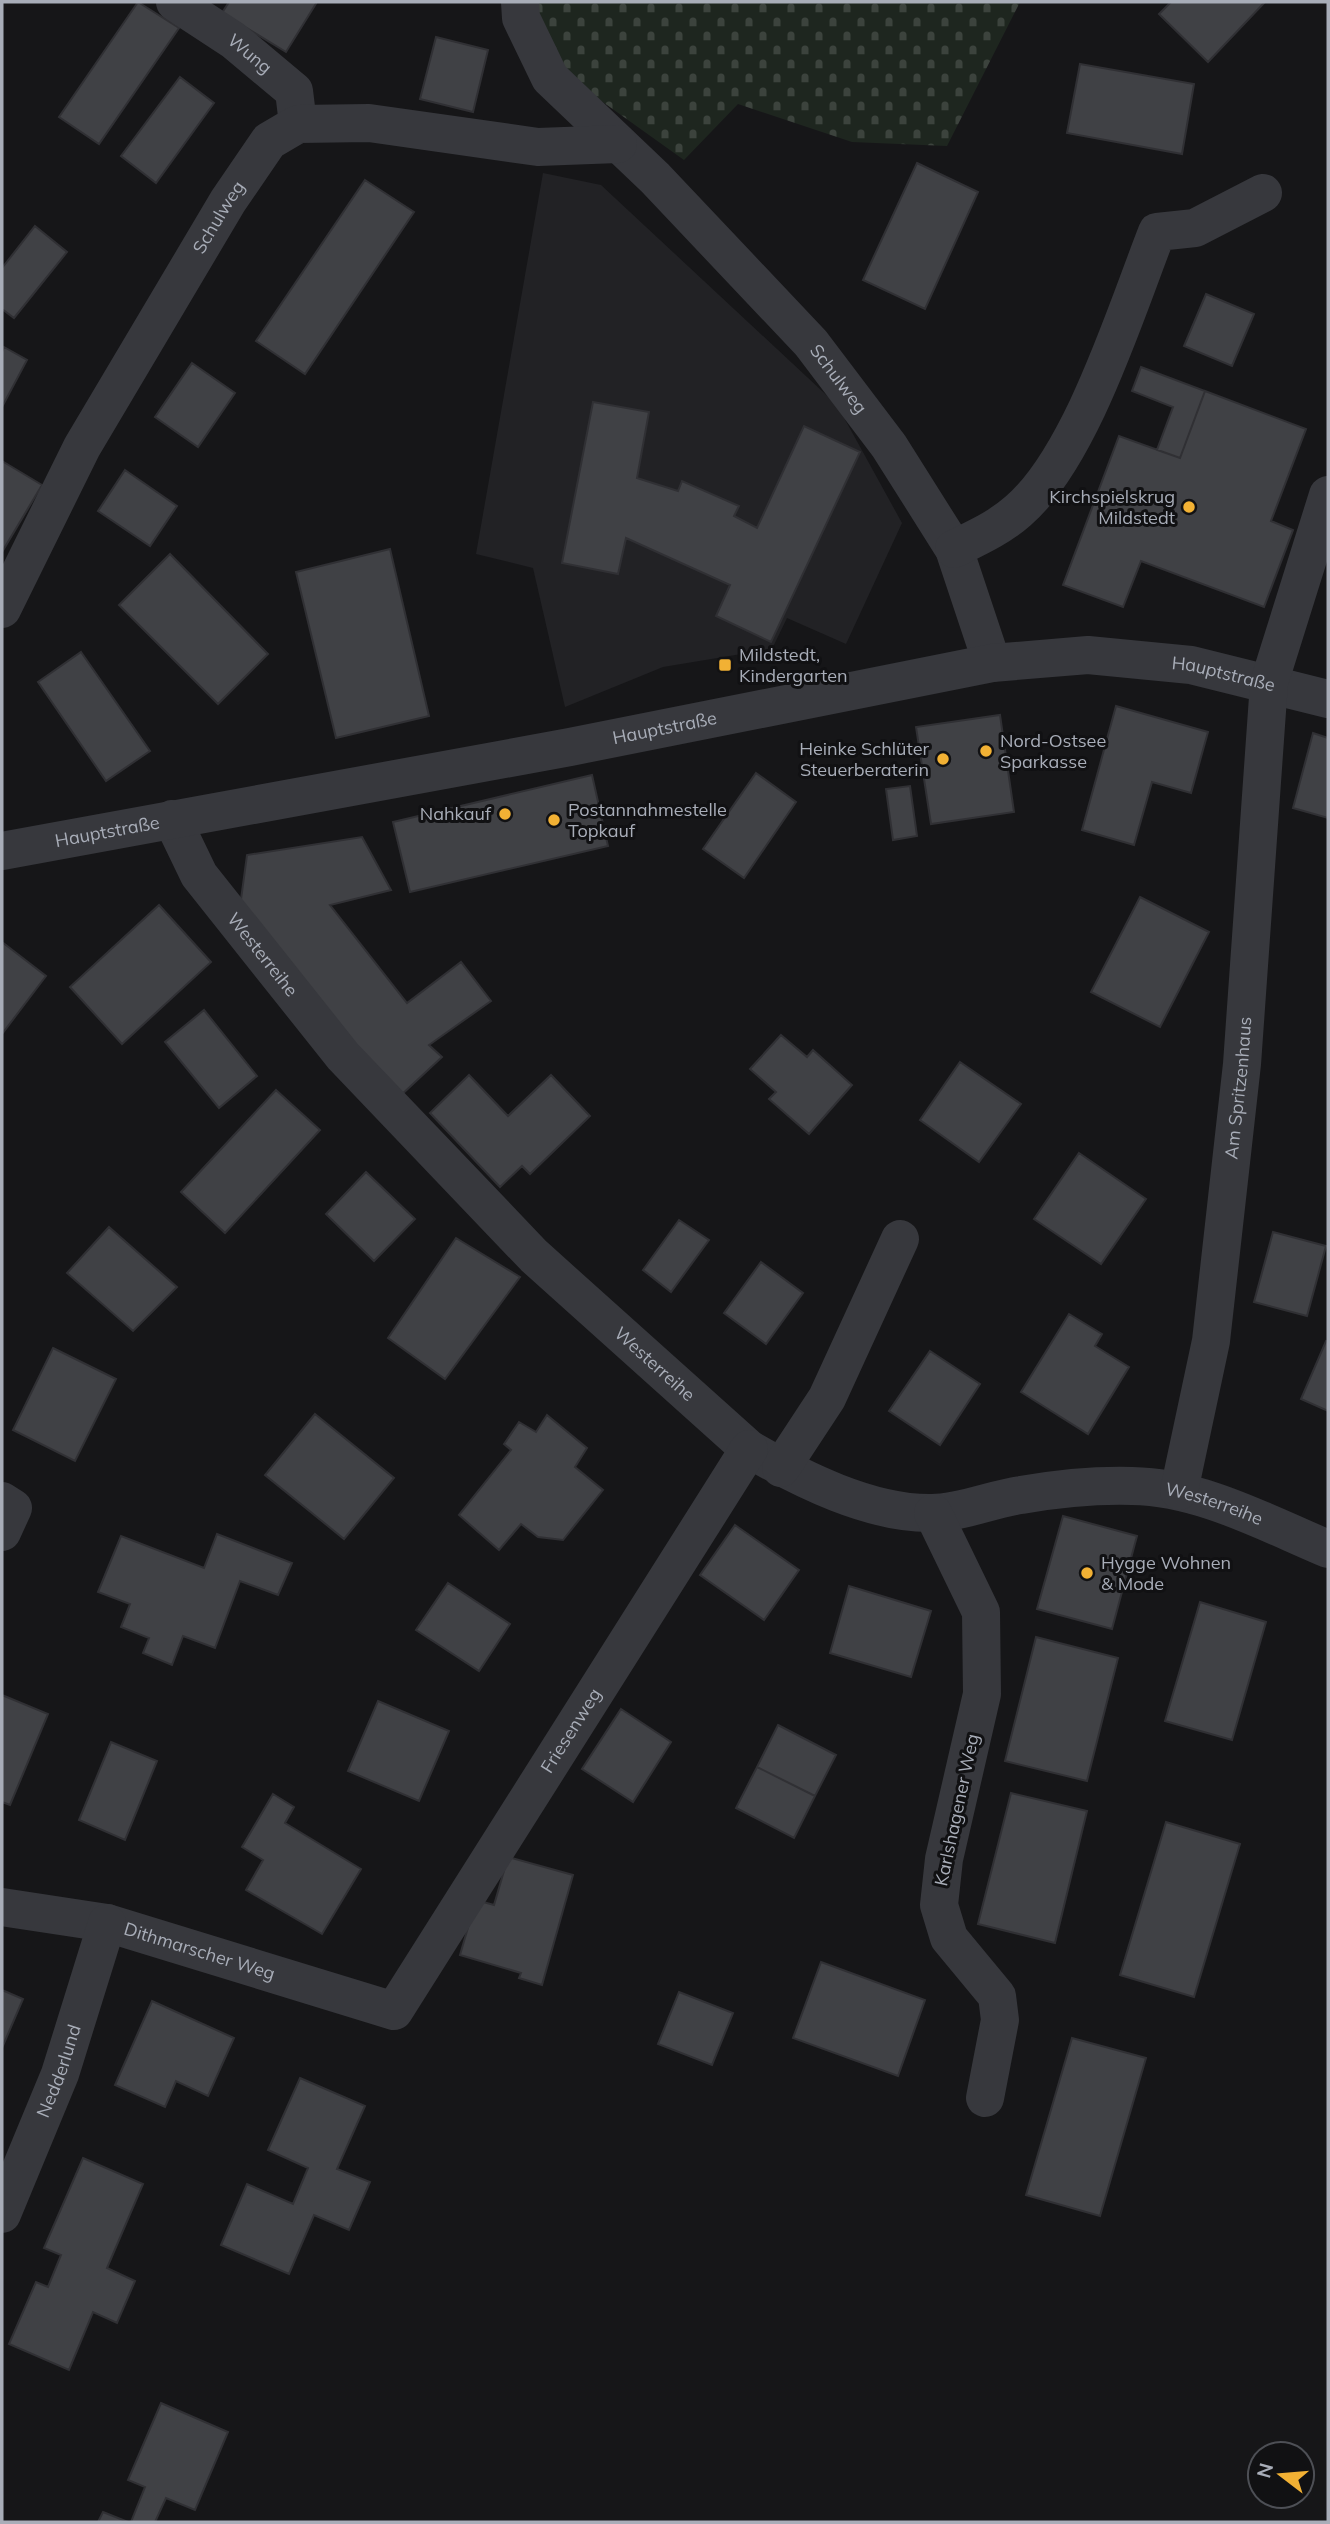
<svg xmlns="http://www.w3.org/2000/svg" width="1330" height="2524" viewBox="0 0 1330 2524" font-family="Mulish,sans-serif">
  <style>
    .built { fill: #222225 }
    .cemetery { fill: url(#cemetery-stones) }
    .building { fill: #404145; stroke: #303034; stroke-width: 2 }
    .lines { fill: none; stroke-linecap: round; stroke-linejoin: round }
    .minor { stroke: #37383d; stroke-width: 38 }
    .poi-dot { fill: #f2b134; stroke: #111113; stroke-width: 2.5 }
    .labels { text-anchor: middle; stroke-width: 6; stroke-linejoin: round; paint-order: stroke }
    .street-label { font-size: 18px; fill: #a8adb8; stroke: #111113 }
    .poi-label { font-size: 18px; fill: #a8adb8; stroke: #111113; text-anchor: start }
  </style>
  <defs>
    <pattern id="cemetery-stones" width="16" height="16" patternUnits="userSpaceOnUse" patternTransform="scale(1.75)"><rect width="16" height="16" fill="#1e261f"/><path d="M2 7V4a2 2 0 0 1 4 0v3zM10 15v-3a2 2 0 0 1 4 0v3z" fill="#3c433d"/></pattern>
  </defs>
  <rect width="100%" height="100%" fill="#161618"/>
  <!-- built -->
  <path class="built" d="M 543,173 L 601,185 L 837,405 L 902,523 L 846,644 L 787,618 L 772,649 L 663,667 L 565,707 L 533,568 L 476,554 Z"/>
  <!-- cemetery -->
  <path class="cemetery" d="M 534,2 L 1020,2 L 947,146 L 852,142 L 738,104 L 684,160 L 565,75 Z"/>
  <!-- building -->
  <path class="building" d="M 138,2 L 179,28 L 99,144 L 59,117 Z
    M 229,2 L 317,2 L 286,52 L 222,13 Z
    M 1171,2 L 1265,2 L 1208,62 L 1159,14 Z
    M 436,37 L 488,50 L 473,112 L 420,99 Z
    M 1080,64 L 1194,84 L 1182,154 L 1067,133 Z
    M 180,77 L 214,103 L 156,183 L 121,156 Z
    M 917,163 L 978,192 L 925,309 L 863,280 Z
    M 365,180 L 414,212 L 305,374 L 256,341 Z
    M 35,226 L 67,252 L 14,318 L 2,309 L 2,268 Z
    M 1206,294 L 1254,314 L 1232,366 L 1184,346 Z
    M 4,347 L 27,360 L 2,407 L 2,352 Z
    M 192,363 L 235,393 L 198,447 L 155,417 Z
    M 1141,367 L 1205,391 L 1180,458 L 1157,450 L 1173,407 L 1132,391 Z
    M 1205,391 L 1306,429 L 1271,521 L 1293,530 L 1264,607 L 1141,561 L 1123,607 L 1063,585 L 1119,436 L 1180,458 Z
    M 593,402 L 649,412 L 637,478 L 678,491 L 682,481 L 739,506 L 734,516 L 757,528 L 804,426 L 860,452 L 771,642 L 716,616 L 730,585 L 626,538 L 618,574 L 562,563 Z
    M 2,461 L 42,485 L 2,552 Z
    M 125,470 L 177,506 L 150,546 L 98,511 Z
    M 390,549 L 429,716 L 336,738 L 296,572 Z
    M 170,554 L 268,654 L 218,704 L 119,605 Z
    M 81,652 L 150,751 L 106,781 L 38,682 Z
    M 1116,706 L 1208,732 L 1191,793 L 1152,782 L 1134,845 L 1082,830 Z
    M 1000,715 L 1014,812 L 931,824 L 916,727 Z
    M 1313,733 L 1328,738 L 1328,818 L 1293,808 Z
    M 756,773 L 796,802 L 744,878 L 703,849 Z
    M 592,775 L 608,846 L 410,892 L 393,822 Z
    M 910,786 L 917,836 L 893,840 L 886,789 Z
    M 362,837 L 391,890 L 330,905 L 407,1003 L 461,962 L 491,1001 L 429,1045 L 442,1057 L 399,1097 L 239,914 L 247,855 Z
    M 1140,897 L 1209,932 L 1160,1027 L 1091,992 Z
    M 159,905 L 211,962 L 122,1044 L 70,987 Z
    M 2,942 L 46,976 L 2,1034 Z
    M 204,1010 L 257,1076 L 219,1108 L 165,1042 Z
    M 781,1035 L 807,1057 L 813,1050 L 852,1085 L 809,1134 L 769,1099 L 776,1092 L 750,1069 Z
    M 960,1062 L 1021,1104 L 979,1162 L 920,1120 Z
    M 469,1075 L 508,1116 L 551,1075 L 590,1116 L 530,1174 L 522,1166 L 500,1187 L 430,1113 Z
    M 276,1090 L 320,1130 L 225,1233 L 181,1192 Z
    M 1079,1153 L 1146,1199 L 1101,1264 L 1034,1219 Z
    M 366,1172 L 415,1219 L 374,1261 L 326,1214 Z
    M 679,1220 L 709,1240 L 671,1292 L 643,1270 Z
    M 109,1227 L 177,1287 L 133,1331 L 67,1273 Z
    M 1273,1232 L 1326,1246 L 1307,1316 L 1254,1302 Z
    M 456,1238 L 520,1277 L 445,1379 L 388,1338 Z
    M 761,1262 L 803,1293 L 766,1344 L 724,1313 Z
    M 1069,1314 L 1102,1334 L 1095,1346 L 1129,1367 L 1088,1434 L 1021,1392 Z
    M 1326,1341 L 1328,1342 L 1328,1411 L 1301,1399 Z
    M 53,1348 L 116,1379 L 75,1461 L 13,1430 Z
    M 930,1351 L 980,1384 L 940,1445 L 889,1411 Z
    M 315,1414 L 394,1478 L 344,1539 L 265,1475 Z
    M 547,1415 L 587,1448 L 575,1467 L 603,1490 L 563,1540 L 538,1537 L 521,1524 L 499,1550 L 459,1515 L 511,1450 L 504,1444 L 519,1422 L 536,1432 Z
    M 1063,1516 L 1137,1536 L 1112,1629 L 1037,1609 Z
    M 735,1525 L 799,1570 L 764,1620 L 700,1575 Z
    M 217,1534 L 292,1563 L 278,1595 L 240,1581 L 215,1648 L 183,1636 L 172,1665 L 143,1653 L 149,1638 L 121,1627 L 130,1604 L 98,1592 L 121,1536 L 204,1568 Z
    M 448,1583 L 510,1624 L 479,1671 L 416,1630 Z
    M 849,1586 L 931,1611 L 911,1677 L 830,1653 Z
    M 1200,1602 L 1266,1622 L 1232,1740 L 1165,1721 Z
    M 1036,1637 L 1118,1658 L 1087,1781 L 1005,1761 Z
    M 2,1695 L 48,1714 L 10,1805 L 2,1802 Z
    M 378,1701 L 449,1731 L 419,1801 L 348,1771 Z
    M 621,1709 L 671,1742 L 633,1802 L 582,1769 Z
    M 778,1725 L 836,1755 L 815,1796 L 757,1767 Z
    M 111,1742 L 157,1761 L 125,1840 L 79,1820 Z
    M 757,1767 L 815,1796 L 794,1838 L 736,1808 Z
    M 1011,1793 L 1087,1811 L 1055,1943 L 978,1924 Z
    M 273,1794 L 294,1807 L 285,1823 L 361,1869 L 322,1934 L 246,1890 L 263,1860 L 242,1847 Z
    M 1166,1822 L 1240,1844 L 1194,1997 L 1120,1975 Z
    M 508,1857 L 573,1875 L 542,1985 L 519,1978 L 521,1973 L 460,1955 L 476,1900 L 494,1905 Z
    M 821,1962 L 925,2000 L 898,2076 L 793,2038 Z
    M 2,1990 L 23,1999 L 2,2048 Z
    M 679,1992 L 733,2013 L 712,2065 L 658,2044 Z
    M 152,2001 L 234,2038 L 208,2096 L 176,2081 L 165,2107 L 115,2085 Z
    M 1072,2038 L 1146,2058 L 1100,2216 L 1026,2195 Z
    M 300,2078 L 365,2106 L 337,2169 L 370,2182 L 349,2230 L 314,2215 L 289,2274 L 221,2245 L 247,2184 L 293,2204 L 308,2168 L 268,2150 Z
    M 83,2158 L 143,2184 L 107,2268 L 135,2281 L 117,2323 L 93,2312 L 69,2370 L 9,2344 L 36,2282 L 48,2287 L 61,2255 L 44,2248 Z
    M 161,2403 L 228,2432 L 195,2510 L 166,2498 L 155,2522 L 131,2522 L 145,2487 L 128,2480 Z
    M 103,2512 L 128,2522 L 98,2522 Z"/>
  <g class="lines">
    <!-- minor -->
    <g class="minor">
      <path id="s1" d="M 175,2 L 233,40 L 294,91 L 298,124"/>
      <path id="s2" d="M 520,2 L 521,18 L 550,78 L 655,178 L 811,343 L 889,446 L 954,549 L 992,663"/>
      <path d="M 954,549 C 976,538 999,528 1018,511 C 1081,457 1126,311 1157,232 L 1195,228 L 1263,193"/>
      <path id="s3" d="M 2,609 L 82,447 L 228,201 L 269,141 L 298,124 L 369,123 L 538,147 L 618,144"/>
      <path id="s4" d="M 172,819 L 199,875 L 343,1056 L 534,1256 L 749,1449 C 801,1479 870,1514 932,1513 C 961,1513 992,1499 1021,1495 C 1056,1489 1097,1485 1132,1486 C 1201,1487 1266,1523 1328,1549"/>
      <path id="s5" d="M 2,851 L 570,747 L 992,663 L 1088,655 L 1191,665 L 1328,699"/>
      <path d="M 781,1468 L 827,1398 L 900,1239"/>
      <path id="s6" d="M 1179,1491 L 1211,1341 L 1242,1064 L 1269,683 L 1328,495"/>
      <path d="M 2,1501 L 13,1508 L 2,1532"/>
      <path d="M 933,1513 L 981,1612 L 982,1694 L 944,1859 L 939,1905 L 949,1938 L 997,1996 L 1000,2020 L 985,2098"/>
      <path id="s7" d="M 2,1907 L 107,1923 L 394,2011 L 749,1449"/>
      <path id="s8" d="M 2,2214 L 60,2074 L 107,1923"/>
    </g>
  </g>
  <!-- markers -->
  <g class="poi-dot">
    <circle cx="1189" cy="507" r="7"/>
    <rect x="718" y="658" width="14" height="14" rx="3.5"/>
    <circle cx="986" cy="751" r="7"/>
    <circle cx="943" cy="759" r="7"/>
    <circle cx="505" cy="814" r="7"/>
    <circle cx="554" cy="820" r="7"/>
    <circle cx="1087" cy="1573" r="7"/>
  </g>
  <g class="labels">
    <!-- street labels -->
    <g class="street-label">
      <text dy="6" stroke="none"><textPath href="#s1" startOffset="91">Wung</textPath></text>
      <text dy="6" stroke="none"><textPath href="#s3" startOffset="448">Schulweg</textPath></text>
      <text dy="6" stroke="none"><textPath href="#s2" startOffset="500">Schulweg</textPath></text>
      <text dy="6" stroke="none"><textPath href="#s5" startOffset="1241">Hauptstraße</textPath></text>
      <text dy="6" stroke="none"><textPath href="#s5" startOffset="674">Hauptstraße</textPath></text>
      <text dy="6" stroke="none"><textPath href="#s5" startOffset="107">Hauptstraße</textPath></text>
      <text dy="6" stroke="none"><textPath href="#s4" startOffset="164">Westerreihe</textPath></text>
      <text dy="6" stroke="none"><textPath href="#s6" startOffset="408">Am Spritzenhaus</textPath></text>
      <text dy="6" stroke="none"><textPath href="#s4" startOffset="732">Westerreihe</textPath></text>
      <text dy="6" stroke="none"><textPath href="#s4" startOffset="1342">Westerreihe</textPath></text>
      <text dy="6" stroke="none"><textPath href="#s7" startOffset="738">Friesenweg</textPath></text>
      <text transform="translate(957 1810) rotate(-78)" y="6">Karlshagener Weg</text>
      <text dy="6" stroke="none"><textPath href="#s7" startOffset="203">Dithmarscher Weg</textPath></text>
      <text dy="6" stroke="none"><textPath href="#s8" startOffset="154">Nedderlund</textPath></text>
    </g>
    <!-- poi labels -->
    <g class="poi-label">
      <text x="1175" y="503" text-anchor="end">Kirchspielskrug<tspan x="1175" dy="21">Mildstedt</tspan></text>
      <text x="739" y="661">Mildstedt,<tspan x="739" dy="21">Kindergarten</tspan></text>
      <text x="1000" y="747">Nord-Ostsee<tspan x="1000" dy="21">Sparkasse</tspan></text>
      <text x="929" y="755" text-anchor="end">Heinke Schlüter<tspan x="929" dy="21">Steuerberaterin</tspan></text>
      <text x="568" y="816">Postannahmestelle<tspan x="568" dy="21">Topkauf</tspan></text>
      <text x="491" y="820" text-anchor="end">Nahkauf</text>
      <text x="1101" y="1569">Hygge Wohnen<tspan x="1101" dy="21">&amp; Mode</tspan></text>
    </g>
  </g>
  <!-- border -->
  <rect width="1330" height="2524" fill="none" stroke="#a8adb8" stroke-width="7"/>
  <!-- north arrow -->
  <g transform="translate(1281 2475) rotate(286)"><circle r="33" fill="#111113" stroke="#4d4f55" stroke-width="2"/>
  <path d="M0-5L12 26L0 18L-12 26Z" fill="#f2b134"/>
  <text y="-10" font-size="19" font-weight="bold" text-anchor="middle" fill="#a8adb8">N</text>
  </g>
</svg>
